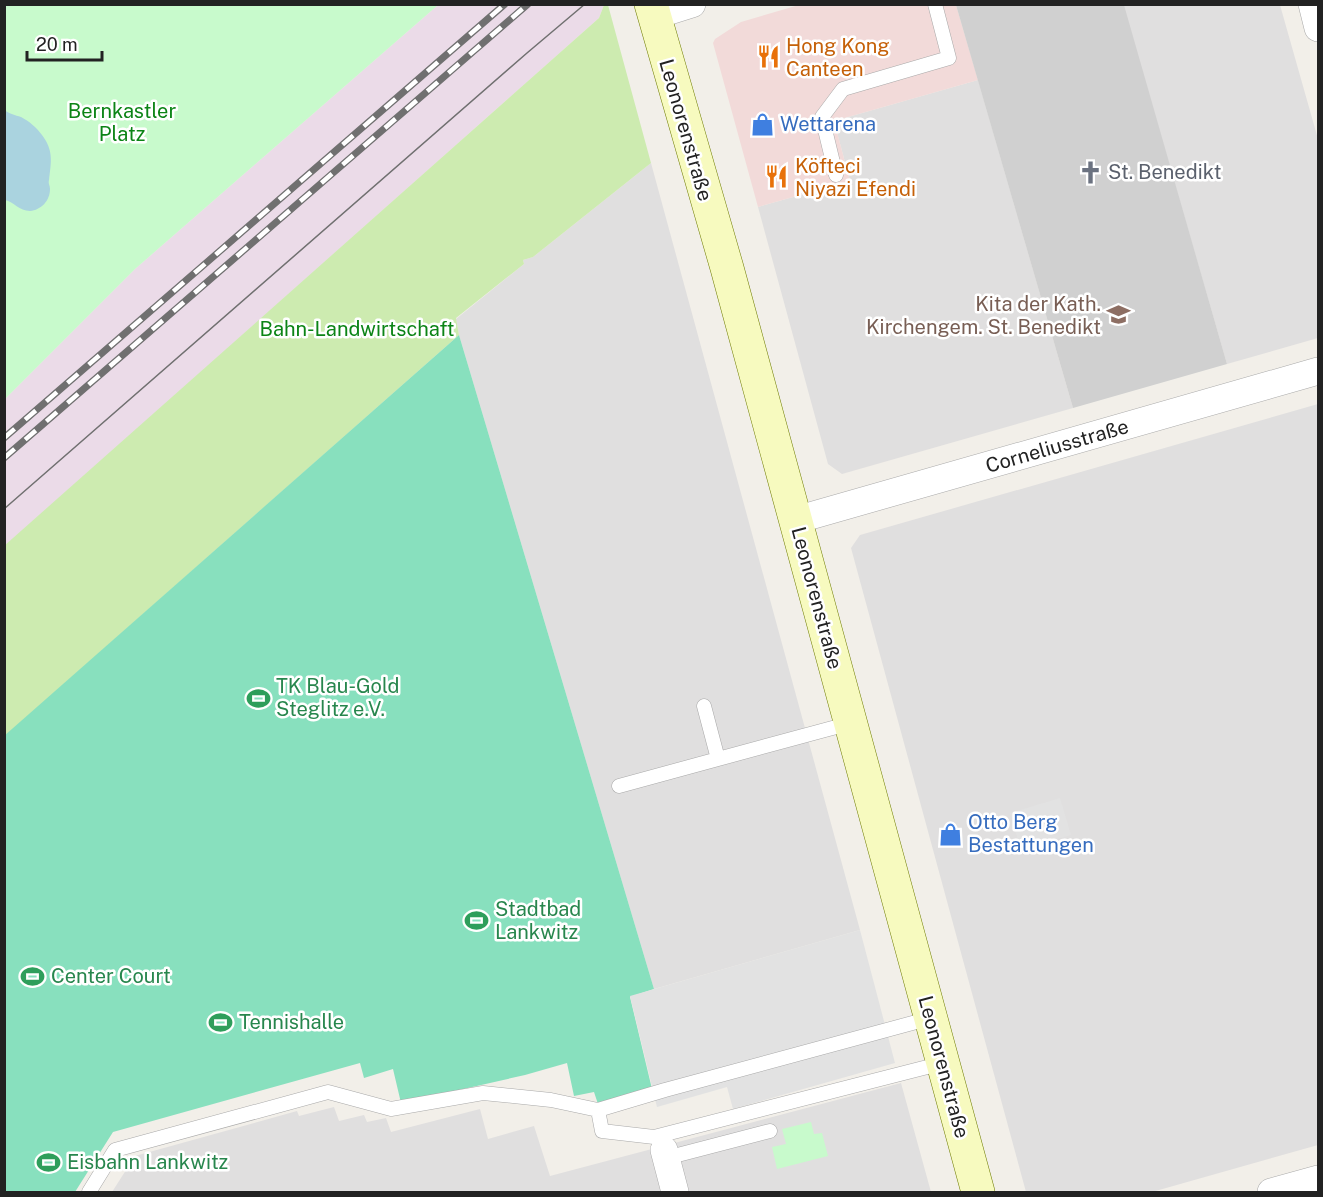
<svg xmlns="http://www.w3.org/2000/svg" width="1323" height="1197" viewBox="0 0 1323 1197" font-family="'Public Sans',sans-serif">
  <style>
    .residential { fill: #e0dfdf }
    .commercial { fill: #f2dad9 }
    .industrial { fill: #ebdbe8 }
    .religious { fill: #d0d0d0 }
    .grass { fill: #cdebb0 }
    .park { fill: #c8facc }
    .pitch { fill: #88e0be }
    .parking { fill: #e2e2e2 }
    .water { fill: #aad3df }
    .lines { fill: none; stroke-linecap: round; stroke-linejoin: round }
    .service-casing { stroke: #a9a9a9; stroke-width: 15 }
    .minor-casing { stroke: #a9a9a9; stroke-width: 28 }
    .secondary-casing { stroke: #707d05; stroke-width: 34 }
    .service { stroke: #fff; stroke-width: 14 }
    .minor { stroke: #fff; stroke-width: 27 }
    .secondary { stroke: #f7fabf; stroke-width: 33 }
    .tram { stroke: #707070; stroke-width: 1.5 }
    .rail-casing { stroke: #707070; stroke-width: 7 }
    .rail { stroke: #fff; stroke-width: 4.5; stroke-dasharray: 14; stroke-linecap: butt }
    .labels { text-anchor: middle; stroke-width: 5; stroke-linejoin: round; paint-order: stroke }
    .food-label { font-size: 20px; fill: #c56008; stroke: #fff; text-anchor: start }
    .park-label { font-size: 20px; fill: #0c8416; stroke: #fff }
    .shop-label { font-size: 20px; fill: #366cbe; stroke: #fff; text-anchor: start }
    .street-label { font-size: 20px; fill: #222; stroke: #fff }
    .worship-label { font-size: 20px; fill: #5b616d; stroke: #fff; text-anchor: start }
    .education-label { font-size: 20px; fill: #785e54; stroke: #fff; text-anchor: end }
    .leisure-label { font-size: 20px; fill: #27864d; stroke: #fff; text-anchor: start }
  </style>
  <rect width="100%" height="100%" fill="#f2efe9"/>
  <!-- residential -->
  <path class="residential" d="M 1123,5 L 1280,5 L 1318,139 L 1318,338 L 1227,364 Z
    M 978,80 L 1073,408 L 842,474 L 828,464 L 758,207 L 850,181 L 834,121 Z
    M 651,163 L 860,930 L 654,989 L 459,335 L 456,319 L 524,264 L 523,260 L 533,257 Z
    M 1318,404 L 1318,1145 L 1152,1192 L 1026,1192 L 851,548 L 860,535 Z
    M 901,1083 L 931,1192 L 112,1192 L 135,1156 L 297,1111 L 299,1116 L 334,1107 L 339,1121 L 364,1115 L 367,1122 L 386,1118 L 391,1132 L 480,1109 L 488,1139 L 534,1126 L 550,1176 Z"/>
  <!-- commercial -->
  <path class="commercial" d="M 799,5 L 956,5 L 978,80 L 834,121 L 850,181 L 758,207 L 713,43 L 715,39 L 741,22 Z"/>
  <!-- industrial -->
  <path class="industrial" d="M 438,5 L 604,5 L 599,18 L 5,546 L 5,399 L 135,269 Z"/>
  <!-- religious -->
  <path class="religious" d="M 956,5 L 1124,5 L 1227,364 L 1073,408 Z"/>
  <!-- grass -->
  <path class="grass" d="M 604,5 L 608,5 L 651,163 L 533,257 L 523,260 L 524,264 L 456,318 L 459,335 L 5,736 L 4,546 L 599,18 Z"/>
  <!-- park -->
  <path class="park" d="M 5,5 L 438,5 L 135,269 L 5,399 Z
    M 811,1122 L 814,1134 L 822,1133 L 828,1156 L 777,1169 L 772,1147 L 786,1144 L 782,1129 Z"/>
  <!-- pitch -->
  <path class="pitch" d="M 459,335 L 654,989 L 630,997 L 652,1089 L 598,1104 L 594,1092 L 574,1096 L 567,1063 L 525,1075 L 401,1103 L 393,1069 L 364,1078 L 360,1063 L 113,1132 L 75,1192 L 5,1192 L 4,736 Z"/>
  <!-- parking -->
  <path class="parking" d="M 1060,798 L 1071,835 L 1021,850 L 1010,813 Z
    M 860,930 L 895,1063 L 733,1109 L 727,1087 L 657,1107 L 630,996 Z"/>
  <!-- water -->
  <path class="water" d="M 4,110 C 10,114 15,115 21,117 C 29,121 37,128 42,135 C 54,151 51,162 49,180 C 48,184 50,185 50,189 C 50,201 41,210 30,211 C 19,211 14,202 5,200 Z"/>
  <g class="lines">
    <defs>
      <path id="service" d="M 836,175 L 822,117 L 843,89 L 949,58 L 935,4
        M 704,706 L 718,759 L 851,723
        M 619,786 L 718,759
        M 931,1018 L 665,1090 L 598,1110 L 602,1131 L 654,1137 L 943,1063
        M 666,1158 L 770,1131
        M 89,1192 L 115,1150 L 328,1092 L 391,1109 L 483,1093 L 551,1100 L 598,1110"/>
      <path id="minor" d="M 1312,4 L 1318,28
        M 654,16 L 692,4
        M 796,520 L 1318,371
        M 664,1150 L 675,1192
        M 1271,1192 L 1318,1179"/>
      <path id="secondary" d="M 651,4 L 727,268 L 978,1192"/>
    </defs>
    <!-- service casing -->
    <use href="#service" class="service-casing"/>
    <!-- minor casing -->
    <use href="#minor" class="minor-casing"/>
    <!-- secondary casing -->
    <use href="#secondary" class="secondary-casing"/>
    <!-- service -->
    <use href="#service" class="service"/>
    <!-- minor -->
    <use href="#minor" class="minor"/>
    <!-- secondary -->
    <use href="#secondary" class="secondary"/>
    <!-- tram -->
    <path class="tram" d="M 4,509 L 527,53 L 585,4"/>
    <defs>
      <path id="rail" d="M 4,438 L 505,4
        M 4,458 L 528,4"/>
    </defs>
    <!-- rail casing -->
    <use href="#rail" class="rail-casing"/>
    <!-- rail -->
    <use href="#rail" class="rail"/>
  </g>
  <!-- icons -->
  <defs>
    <symbol id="restaurant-bare" viewBox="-9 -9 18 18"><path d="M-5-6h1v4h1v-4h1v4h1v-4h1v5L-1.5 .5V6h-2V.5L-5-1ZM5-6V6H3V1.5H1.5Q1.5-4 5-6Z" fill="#e8710a" stroke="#fff" stroke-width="2.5" paint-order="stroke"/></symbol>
    <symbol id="shop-bare" viewBox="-9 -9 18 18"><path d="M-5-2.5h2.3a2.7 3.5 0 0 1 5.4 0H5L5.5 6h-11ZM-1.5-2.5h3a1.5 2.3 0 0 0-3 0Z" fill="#3f7fe0" stroke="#fff" stroke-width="2.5" paint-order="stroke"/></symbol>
    <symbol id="church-bare" viewBox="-9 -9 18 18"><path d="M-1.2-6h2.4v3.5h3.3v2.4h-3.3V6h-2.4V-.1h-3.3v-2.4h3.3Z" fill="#6b7280" stroke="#fff" stroke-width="2.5" paint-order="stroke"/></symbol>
    <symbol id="school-bare" viewBox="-9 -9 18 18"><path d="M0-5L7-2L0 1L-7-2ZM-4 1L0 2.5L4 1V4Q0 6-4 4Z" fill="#8d6e63" stroke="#fff" stroke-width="2.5" paint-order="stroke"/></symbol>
    <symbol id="stadium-bare" viewBox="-9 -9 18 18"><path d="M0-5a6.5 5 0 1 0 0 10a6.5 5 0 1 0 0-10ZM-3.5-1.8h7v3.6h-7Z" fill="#2e9e5b" stroke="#fff" stroke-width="2.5" paint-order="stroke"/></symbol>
  </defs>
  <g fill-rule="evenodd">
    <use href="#restaurant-bare" x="752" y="40" width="33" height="33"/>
    <use href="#shop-bare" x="746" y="108" width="33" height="33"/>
    <use href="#church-bare" x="1074" y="156" width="33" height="33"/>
    <use href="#restaurant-bare" x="760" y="160" width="33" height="33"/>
    <use href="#school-bare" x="1102" y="298" width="33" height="33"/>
    <use href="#stadium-bare" x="242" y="682" width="33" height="33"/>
    <use href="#shop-bare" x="934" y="818" width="33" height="33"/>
    <use href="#stadium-bare" x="460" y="904" width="33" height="33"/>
    <use href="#stadium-bare" x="16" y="960" width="33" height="33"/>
    <use href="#stadium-bare" x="204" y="1006" width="33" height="33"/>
    <use href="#stadium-bare" x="32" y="1146" width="33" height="33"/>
  </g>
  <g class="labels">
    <!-- food labels -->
    <g class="food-label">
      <text x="786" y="53">Hong Kong<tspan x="786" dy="23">Canteen</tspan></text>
      <text x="795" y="173">Köfteci<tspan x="795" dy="23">Niyazi Efendi</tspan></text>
    </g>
    <!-- park labels -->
    <g class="park-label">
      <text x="122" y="118">Bernkastler<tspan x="122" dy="23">Platz</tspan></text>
      <text x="357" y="336">Bahn-Landwirtschaft</text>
    </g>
    <!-- shop labels -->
    <g class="shop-label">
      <text x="780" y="131">Wettarena</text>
      <text x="968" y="829">Otto Berg<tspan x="968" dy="23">Bestattungen</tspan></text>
    </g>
    <!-- street labels -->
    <g class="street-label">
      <text transform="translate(686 130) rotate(74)" y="7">Leonorenstraße</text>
      <text transform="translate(1057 446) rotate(-16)" y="7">Corneliusstraße</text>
      <text transform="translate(817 598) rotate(75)" y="7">Leonorenstraße</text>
      <text transform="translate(944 1067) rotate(75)" y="7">Leonorenstraße</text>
    </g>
    <!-- worship labels -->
    <g class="worship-label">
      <text x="1108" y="179">St. Benedikt</text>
    </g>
    <!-- education labels -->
    <g class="education-label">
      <text x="1101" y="311">Kita der Kath.<tspan x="1101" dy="23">Kirchengem. St. Benedikt</tspan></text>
    </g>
    <!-- leisure labels -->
    <g class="leisure-label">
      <text x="276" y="693">TK Blau-Gold<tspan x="276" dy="23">Steglitz e.V.</tspan></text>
      <text x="495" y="916">Stadtbad<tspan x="495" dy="23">Lankwitz</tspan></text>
      <text x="51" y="983">Center Court</text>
      <text x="239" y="1029">Tennishalle</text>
      <text x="67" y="1169">Eisbahn Lankwitz</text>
    </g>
  </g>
  <!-- border -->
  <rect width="1323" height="1197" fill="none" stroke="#222222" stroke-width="12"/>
  <!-- scale -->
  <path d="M27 51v9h75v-9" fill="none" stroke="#222222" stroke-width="3"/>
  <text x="36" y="51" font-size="18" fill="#222222" stroke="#ffffff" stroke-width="4.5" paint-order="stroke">20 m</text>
</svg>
